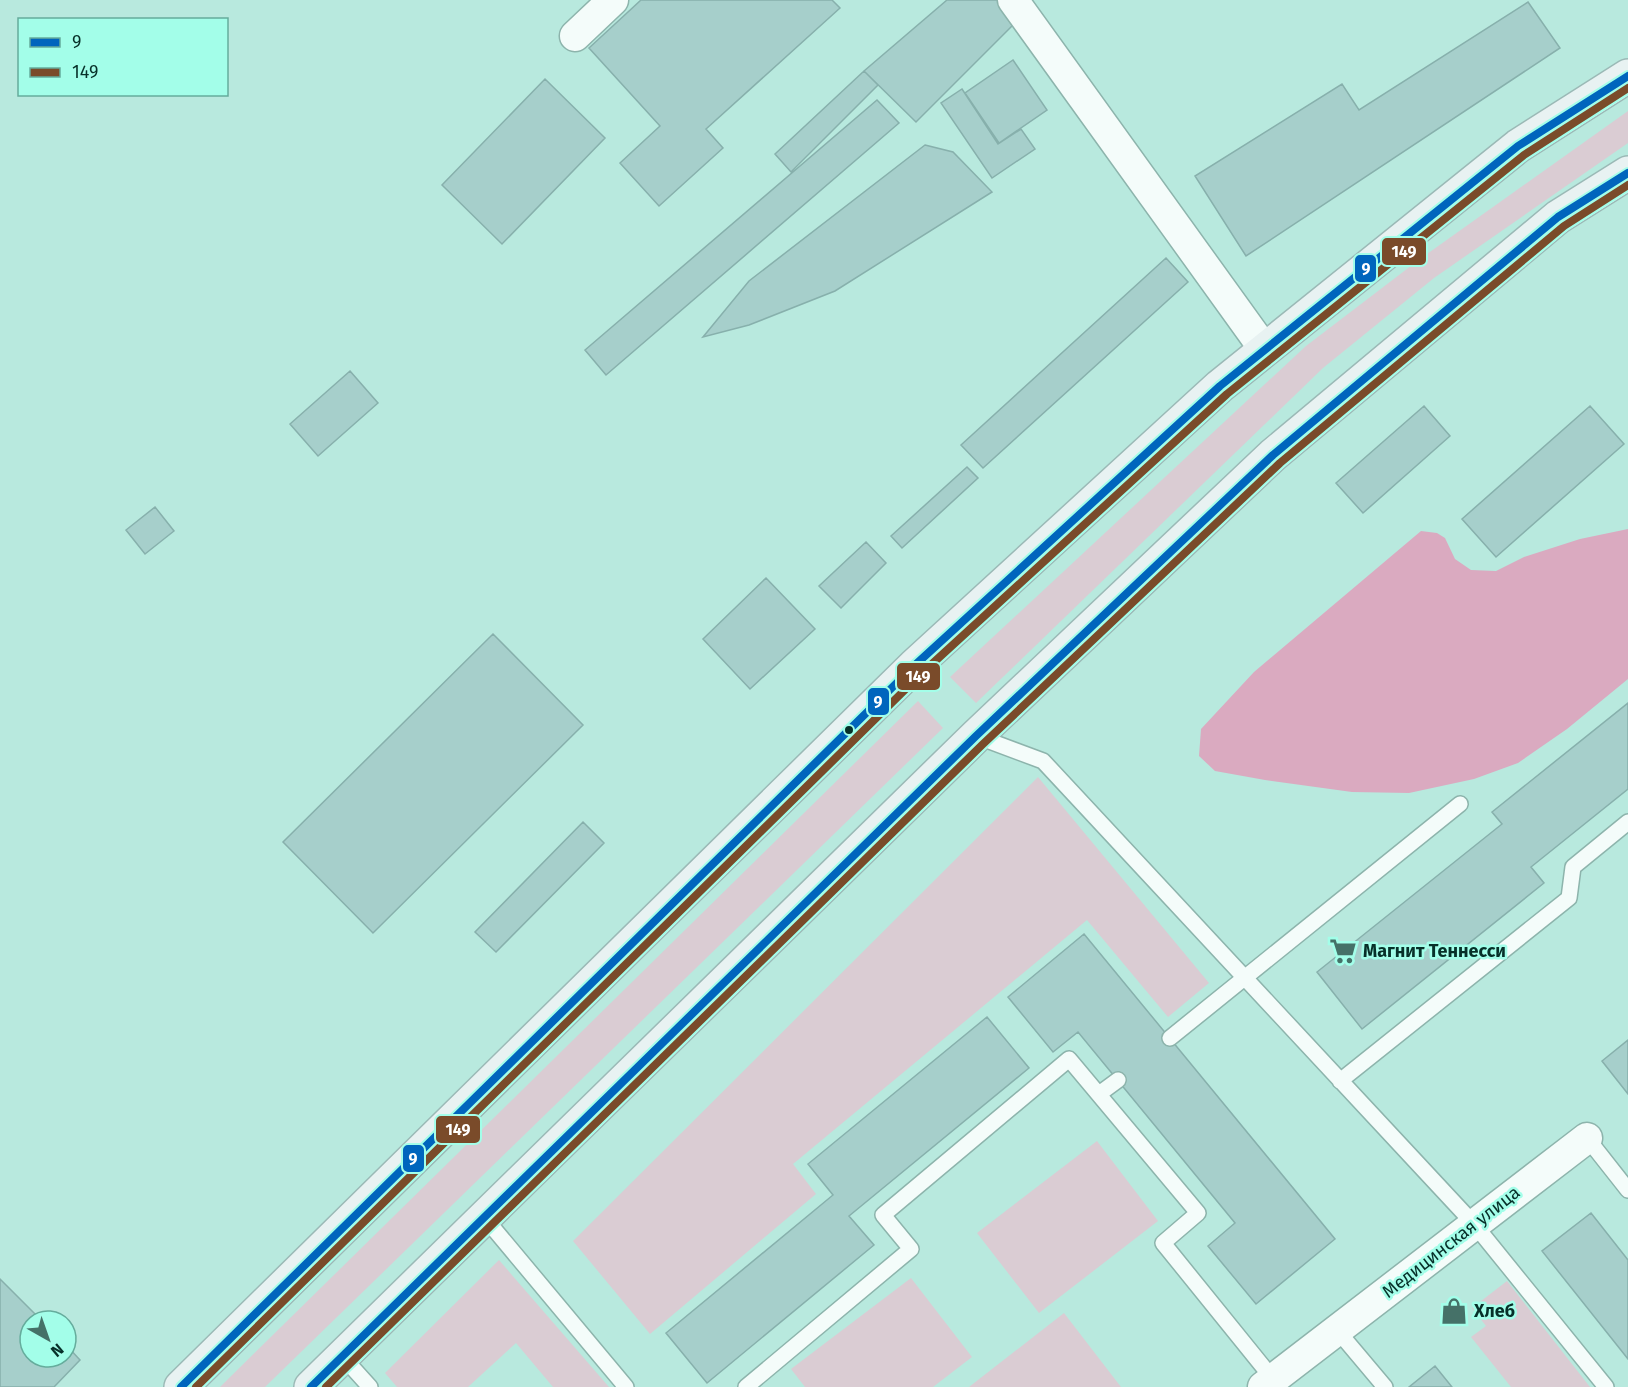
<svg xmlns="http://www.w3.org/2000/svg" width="1628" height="1387" viewBox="0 0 1628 1387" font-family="'Fira Sans',sans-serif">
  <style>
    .green { fill: #daccd3 }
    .forest { fill: #daaac0 }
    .building { fill: #a6cfcb; stroke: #87b0ac; stroke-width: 1.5 }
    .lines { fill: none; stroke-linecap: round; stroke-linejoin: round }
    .service-casing { stroke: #8db4ac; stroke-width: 18 }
    .minor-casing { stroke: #8db4ac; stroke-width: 33 }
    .primary-casing { stroke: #9bb9b6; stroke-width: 36 }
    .service { stroke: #f4fcfa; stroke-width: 15 }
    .minor { stroke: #f4fcfa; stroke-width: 30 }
    .primary { stroke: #e8f2f2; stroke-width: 33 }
    .bus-1-casing { stroke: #a3fee9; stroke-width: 12 }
    .bus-2-casing { stroke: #a3fee9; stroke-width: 12 }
    .bus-1 { stroke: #0065bd; stroke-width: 8 }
    .bus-2 { stroke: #7a4b2a; stroke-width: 8 }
    .bus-dot { fill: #073029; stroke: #a3fee9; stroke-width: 2 }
    .labels { text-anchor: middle; stroke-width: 5; stroke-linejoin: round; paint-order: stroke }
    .poi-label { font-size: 18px; font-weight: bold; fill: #073029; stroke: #a3fee9; text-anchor: start }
    .street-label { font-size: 18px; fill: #073029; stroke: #a3fee9 }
    .line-badge { stroke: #a3fee9; stroke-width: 2 }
    .badge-label { font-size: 16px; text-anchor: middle; font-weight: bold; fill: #fff }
  </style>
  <rect width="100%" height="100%" fill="#b8e9de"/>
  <!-- green -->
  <path class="green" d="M 1628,111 L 1628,143 L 1434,278 L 1323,368 L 976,703 L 950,677 L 1306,346 L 1420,259 Z
    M 918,701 L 943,728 L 265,1387 L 220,1387 Z
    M 1038,777 L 1209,983 L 1168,1017 L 1087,920 L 793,1164 L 816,1194 L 650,1334 L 573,1241 Z
    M 1097,1141 L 1158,1221 L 1039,1313 L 977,1233 Z
    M 499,1260 L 609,1387 L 553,1387 L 516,1343 L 468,1387 L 397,1387 L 385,1373 Z
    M 911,1278 L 972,1357 L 933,1387 L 805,1387 L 791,1369 Z
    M 1507,1281 L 1590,1387 L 1511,1387 L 1471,1337 L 1486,1326 L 1472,1308 Z
    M 1064,1313 L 1121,1387 L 969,1387 Z"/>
  <!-- forest -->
  <path class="forest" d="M 1628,529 L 1628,679 L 1567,729 L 1518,763 L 1474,779 L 1409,793 L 1352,792 L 1265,780 L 1215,771 L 1199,756 L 1201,729 L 1254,672 L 1421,531 L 1437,533 L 1445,538 L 1455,559 L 1471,570 L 1496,571 L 1524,557 L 1580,539 Z"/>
  <!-- building -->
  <path class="building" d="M 641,0 L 832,0 L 840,8 L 706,129 L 723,148 L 659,206 L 620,163 L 660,126 L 589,48 Z
    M 947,0 L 1000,0 L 1019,19 L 916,122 L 864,71 Z
    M 1528,2 L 1560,48 L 1246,256 L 1195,176 L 1342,84 L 1359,110 Z
    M 1013,60 L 1047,110 L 999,143 L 965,93 Z
    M 864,71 L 878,85 L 791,172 L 775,154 Z
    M 545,79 L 605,138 L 502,244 L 442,185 Z
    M 962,89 L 998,144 L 1021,129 L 1035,149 L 992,178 L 941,103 Z
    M 877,100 L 899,123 L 606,375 L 585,350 Z
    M 925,145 L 953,152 L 992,192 L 835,291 L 749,325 L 703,337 L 749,281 Z
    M 1166,258 L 1188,282 L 983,468 L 961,445 Z
    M 350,371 L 378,403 L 318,456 L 290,424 Z
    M 1424,406 L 1450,436 L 1363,513 L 1336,483 Z
    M 1590,406 L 1624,444 L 1496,557 L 1462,519 Z
    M 967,467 L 978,478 L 902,548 L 891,536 Z
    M 155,507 L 174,531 L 145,554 L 126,530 Z
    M 866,542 L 886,563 L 841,608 L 819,586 Z
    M 766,578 L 815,629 L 750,689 L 703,639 Z
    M 493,634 L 583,725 L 373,933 L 283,842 Z
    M 1628,703 L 1628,789 L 1531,867 L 1544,883 L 1362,1029 L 1317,972 L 1502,824 L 1492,812 Z
    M 583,822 L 604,843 L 496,952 L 475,932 Z
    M 1084,934 L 1335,1239 L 1256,1304 L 1208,1246 L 1235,1223 L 1078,1032 L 1053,1052 L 1008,997 Z
    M 987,1017 L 1029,1068 L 849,1216 L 874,1245 L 707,1383 L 666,1333 L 833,1195 L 808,1164 Z
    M 1628,1040 L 1628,1094 L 1602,1061 Z
    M 1591,1213 L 1628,1260 L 1628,1359 L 1542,1251 Z
    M 0,1279 L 42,1321 L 30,1321 L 30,1357 L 66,1357 L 66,1345 L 80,1360 L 54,1387 L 0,1387 Z
    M 1435,1366 L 1452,1387 L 1409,1387 Z"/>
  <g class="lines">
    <defs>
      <path id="service" d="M 976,736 L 1043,761 L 1474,1224 L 1606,1387
        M 1170,1038 L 1460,804
        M 1340,1081 L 1569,898 L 1573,867 L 1628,822
        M 1099,1094 L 1118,1080
        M 1587,1138 L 1628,1190
        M 484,1217 L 626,1387
        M 1337,1330 L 1385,1387
        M 342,1356 L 370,1387
        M 746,1387 L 911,1249 L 883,1215 L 1069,1059 L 1198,1213 L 1163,1243 L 1273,1379"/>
      <path id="minor" d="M 1013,0 L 1265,350
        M 575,36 L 613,0
        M 1263,1387 L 1587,1138"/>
      <path id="primary" d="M 181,1387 L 914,666 L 1220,386 L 1518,146 L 1628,76
        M 311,1387 L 976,736 L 1273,455 L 1558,217 L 1628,173"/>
    </defs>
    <!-- service casing -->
    <use href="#service" class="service-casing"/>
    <!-- minor casing -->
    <use href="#minor" class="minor-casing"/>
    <!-- primary casing -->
    <use href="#primary" class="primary-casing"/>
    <!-- service -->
    <use href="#service" class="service"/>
    <!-- minor -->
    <use href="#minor" class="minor"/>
    <!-- primary -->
    <use href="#primary" class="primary"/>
    <defs>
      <path id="bus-1" d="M 181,1387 L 914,666 L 1220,386 L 1518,146 L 1628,76
        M 311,1387 L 976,736 L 1273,455 L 1558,217 L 1628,173"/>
      <path id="bus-2" d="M 196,1387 L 921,674 L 1227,394 L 1524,155 L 1628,88
        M 326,1387 L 983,744 L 1280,463 L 1564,226 L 1628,185"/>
    </defs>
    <!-- bus-1 casing -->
    <use href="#bus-1" class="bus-1-casing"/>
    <!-- bus-2 casing -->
    <use href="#bus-2" class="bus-2-casing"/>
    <!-- bus-1 -->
    <use href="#bus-1" class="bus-1"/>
    <!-- bus-2 -->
    <use href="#bus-2" class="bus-2"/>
  </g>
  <!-- icons -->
  <defs>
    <symbol id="supermarket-bare" viewBox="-9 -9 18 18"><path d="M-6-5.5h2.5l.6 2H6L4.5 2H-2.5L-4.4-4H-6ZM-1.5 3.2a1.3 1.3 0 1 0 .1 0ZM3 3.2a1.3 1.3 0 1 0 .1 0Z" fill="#457168" stroke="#a3fee9" stroke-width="2.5" paint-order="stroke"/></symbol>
    <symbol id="shop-bare" viewBox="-9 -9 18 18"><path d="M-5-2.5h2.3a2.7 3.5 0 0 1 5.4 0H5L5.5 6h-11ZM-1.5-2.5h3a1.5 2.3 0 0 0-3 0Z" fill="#457168" stroke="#a3fee9" stroke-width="2.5" paint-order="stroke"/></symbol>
  </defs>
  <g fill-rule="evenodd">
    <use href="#supermarket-bare" x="1324" y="932" width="38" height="38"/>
    <use href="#shop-bare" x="1435" y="1292" width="38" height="38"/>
  </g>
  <!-- markers -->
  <circle class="bus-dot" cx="849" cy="730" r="5"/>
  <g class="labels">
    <!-- poi labels -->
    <g class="poi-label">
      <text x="1363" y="957">Магнит Теннесси</text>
      <text x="1474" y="1317">Хлеб</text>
    </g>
    <!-- street labels -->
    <g class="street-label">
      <text transform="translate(1451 1242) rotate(-38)" y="6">Медицинская улица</text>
    </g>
  </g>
  <g class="line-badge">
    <rect x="1381" y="237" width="46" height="29" rx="6" fill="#7a4b2a"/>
    <rect x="1354" y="254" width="23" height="29" rx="6" fill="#0065bd"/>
    <rect x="896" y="662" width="45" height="29" rx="6" fill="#7a4b2a"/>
    <rect x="867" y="687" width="23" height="29" rx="6" fill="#0065bd"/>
    <rect x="435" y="1115" width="46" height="29" rx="6" fill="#7a4b2a"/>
    <rect x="402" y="1144" width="23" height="29" rx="6" fill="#0065bd"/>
  </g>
  <g class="badge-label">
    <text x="1404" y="257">149</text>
    <text x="1366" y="274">9</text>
    <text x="918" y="682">149</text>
    <text x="878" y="707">9</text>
    <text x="458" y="1135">149</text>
    <text x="413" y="1164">9</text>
  </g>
  <!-- legend -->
  <rect x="18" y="18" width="210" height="78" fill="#a3fee9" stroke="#65ac9c" stroke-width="1.5"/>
  <rect x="30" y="38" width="30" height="9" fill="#0065bd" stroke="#65ac9c" stroke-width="1.5"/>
  <text x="72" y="48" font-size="18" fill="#073029">9</text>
  <rect x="30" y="68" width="30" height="9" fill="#7a4b2a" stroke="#65ac9c" stroke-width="1.5"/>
  <text x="72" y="78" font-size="18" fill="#073029">149</text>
  <!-- north arrow -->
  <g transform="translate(48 1339) rotate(140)"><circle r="28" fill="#a3fee9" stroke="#65ac9c" stroke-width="1.5"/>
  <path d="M0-4.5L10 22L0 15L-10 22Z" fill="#457168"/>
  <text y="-9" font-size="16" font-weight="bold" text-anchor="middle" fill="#073029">N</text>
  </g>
</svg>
